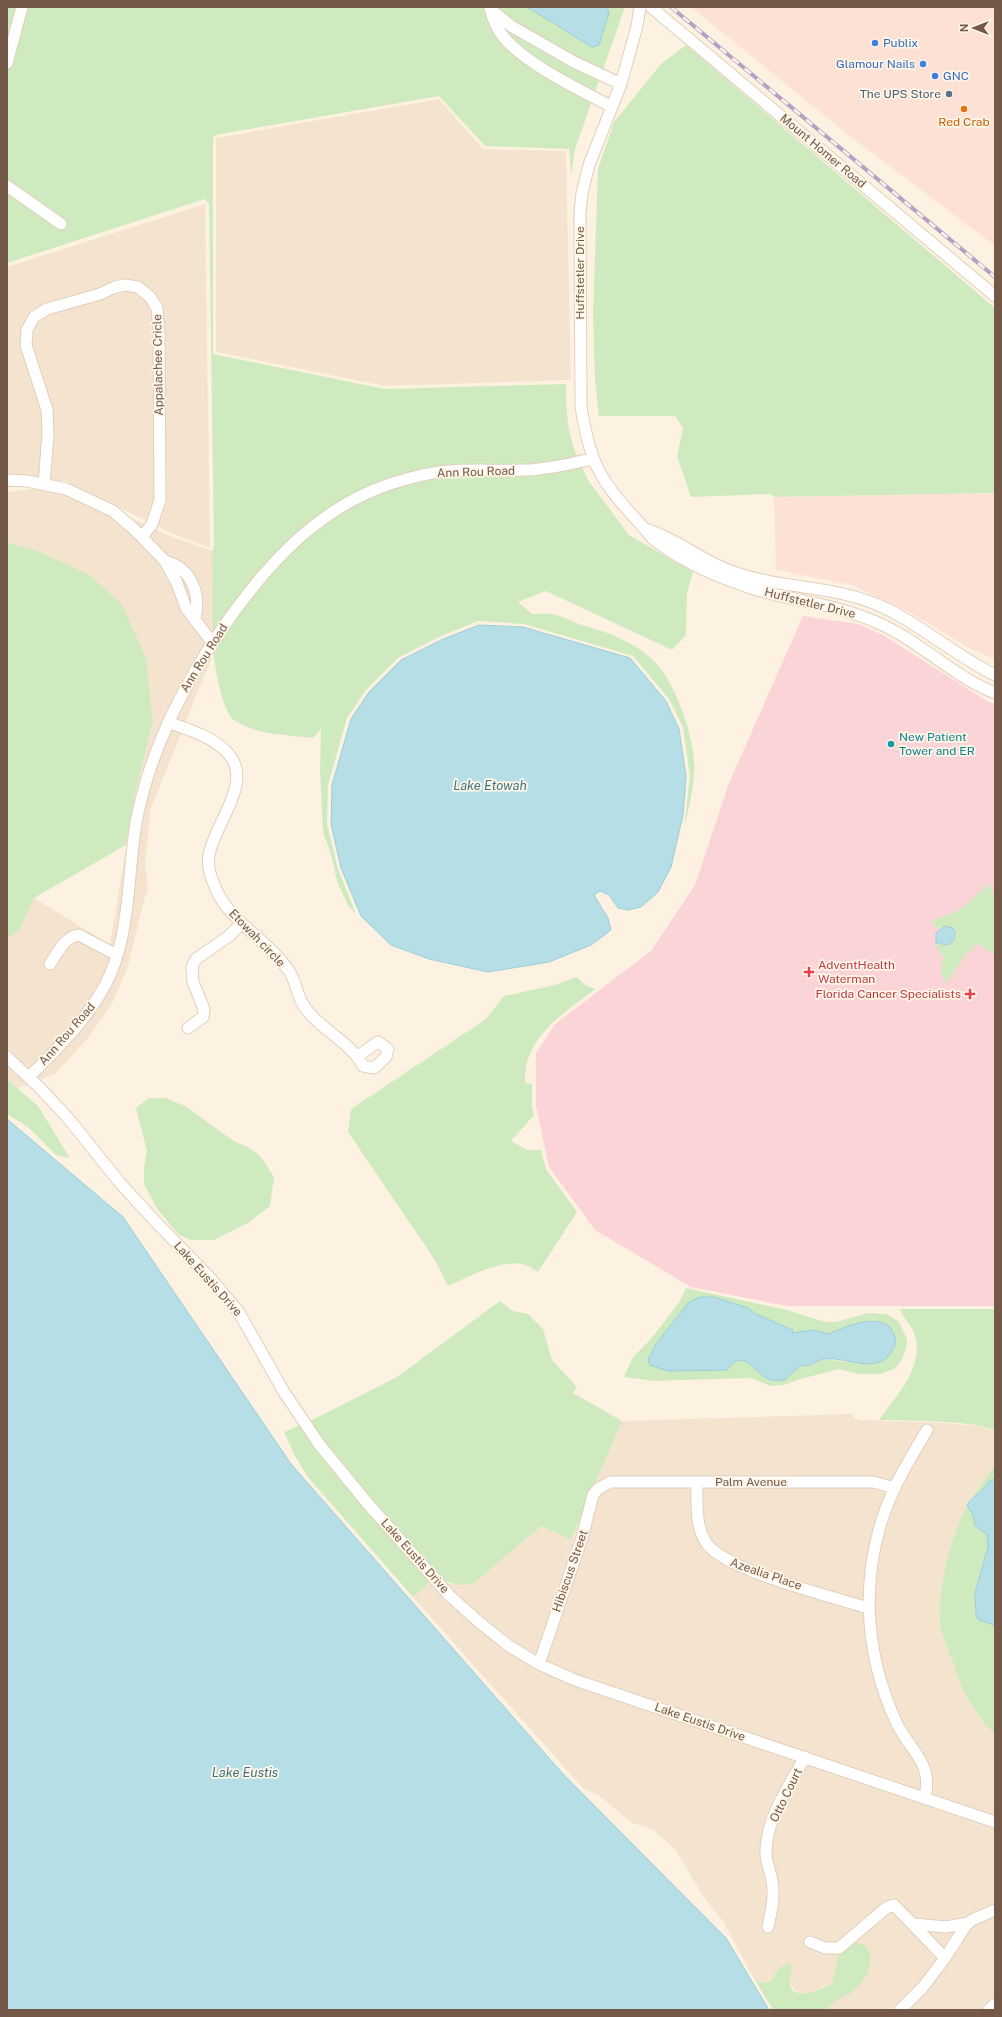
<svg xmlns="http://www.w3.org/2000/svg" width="1002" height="2017" viewBox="0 0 1002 2017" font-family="'Public Sans',sans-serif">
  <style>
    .residential { fill: #f4e4cf }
    .commercial { fill: #fde1d4 }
    .medical { fill: #fbd4d8 }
    .green { fill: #d0eac0; fill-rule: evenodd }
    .water { fill: #b6dee6; stroke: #9cced8 }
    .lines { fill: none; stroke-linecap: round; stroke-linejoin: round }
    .minor-casing { stroke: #e1cfbd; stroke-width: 13 }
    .minor { stroke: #fff; stroke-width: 11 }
    .rail-casing { stroke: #b5a0c6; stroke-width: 4 }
    .rail { stroke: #fff6e8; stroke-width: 2.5; stroke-dasharray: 8; stroke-linecap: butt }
    .shop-dot { fill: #3f7fe0; stroke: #fff6e8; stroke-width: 1.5 }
    .service-dot { fill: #5c6f8a; stroke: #fff6e8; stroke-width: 1.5 }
    .food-dot { fill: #e8710a; stroke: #fff6e8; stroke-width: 1.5 }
    .culture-dot { fill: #0f9aa8; stroke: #fff6e8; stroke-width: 1.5 }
    .health-dot { fill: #e0444e; stroke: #fff6e8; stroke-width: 1.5 }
    .labels { text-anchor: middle; stroke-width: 3.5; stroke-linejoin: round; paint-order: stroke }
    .shop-label { font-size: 12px; fill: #366cbe; stroke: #fff6e8; text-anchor: start }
    .service-label { font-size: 12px; fill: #4e5e75; stroke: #fff6e8; text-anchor: end }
    .food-label { font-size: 12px; fill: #c56008; stroke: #fff6e8 }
    .street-label { font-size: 12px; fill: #745848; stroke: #fff6e8 }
    .culture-label { font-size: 12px; fill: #0d838f; stroke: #fff6e8; text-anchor: start }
    .health-label { font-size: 12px; fill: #be3a42; stroke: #fff6e8; text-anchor: start }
    .water-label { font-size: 13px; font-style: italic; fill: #3e7582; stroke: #fff6e8 }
  </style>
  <rect width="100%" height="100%" fill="#fdf2e1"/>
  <!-- residential -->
  <path class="residential" d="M 439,99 L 483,149 L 566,151 L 571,380 L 385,386 L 216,352 L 216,138 Z
    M 205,204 L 210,548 L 169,532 L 65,481 L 7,488 L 7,267 Z
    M 64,485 L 167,535 L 212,551 L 213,633 L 185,677 L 167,712 L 151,752 L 132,823 L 116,942 L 107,972 L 97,990 L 75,1022 L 29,1071 L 7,1052 L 7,938 L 19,931 L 34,898 L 110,945 L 135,794 L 153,721 L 146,658 L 40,552 L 7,542 L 7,492 Z
    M 212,651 L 214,652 L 151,808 L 145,863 L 148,890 L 145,897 L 127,970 L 111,1006 L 87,1039 L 55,1074 L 38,1080 L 35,1077 L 106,993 L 146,800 L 160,754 L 175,715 Z
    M 7,1063 L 30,1084 L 17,1088 L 7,1079 Z
    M 852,1414 L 854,1418 L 862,1420 L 946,1423 L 979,1426 L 995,1431 L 995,1464 L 969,1501 L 959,1522 L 946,1561 L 939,1607 L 940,1627 L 962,1689 L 984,1724 L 995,1734 L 995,1817 L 576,1676 L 541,1661 L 511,1643 L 454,1593 L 442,1580 L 450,1584 L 473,1584 L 541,1526 L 571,1540 L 622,1421 Z
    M 431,1581 L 537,1668 L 995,1826 L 995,2010 L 826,2010 L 837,1999 L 837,1956 L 837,1968 L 832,1983 L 807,1994 L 798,1993 L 791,1986 L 789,1980 L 792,1970 L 779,1968 L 771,1981 L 763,1983 L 754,1978 L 723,1921 L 703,1896 L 675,1849 L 652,1829 L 632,1823 L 601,1797 L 582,1787 L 413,1597 Z"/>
  <!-- commercial -->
  <path class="commercial" d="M 691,7 L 995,7 L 995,246 L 847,134 Z
    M 995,493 L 995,659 L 971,649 L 909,612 L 852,585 L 776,570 L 774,497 Z"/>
  <!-- medical -->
  <path class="medical" d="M 803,616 L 858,624 L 883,635 L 987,701 L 995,704 L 995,1306 L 786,1306 L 691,1287 L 595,1230 L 549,1167 L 536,1106 L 536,1053 L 555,1024 L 651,951 L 695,885 L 729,783 Z"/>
  <!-- green -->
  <path class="green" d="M 7,7 L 625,7 L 575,149 L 571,175 L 569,149 L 485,146 L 439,96 L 216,135 L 213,137 L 213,354 L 385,389 L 566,384 C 566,410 567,434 578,458 L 543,465 L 446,467 L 334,506 L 213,633 L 212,551 L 214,548 L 209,204 L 205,199 L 7,263 Z
    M 686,45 L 995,308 L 995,493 L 774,497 L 770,494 L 691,497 L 677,456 L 683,428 L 675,416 L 599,416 L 595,381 L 593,314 L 598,169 L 614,122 L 661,64 Z
    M 581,465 L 588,480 L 629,535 L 693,572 L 687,593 L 686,635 L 672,650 L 546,591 L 518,602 L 532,614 C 538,614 545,613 551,614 C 562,615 574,623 585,626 C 610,633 632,641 652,659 C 675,681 691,728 694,759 C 696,777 689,809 684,828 L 690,776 L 683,727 L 669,699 L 633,656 L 524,624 L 478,621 L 439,637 L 398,658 L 366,690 L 347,718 L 328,785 L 327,824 L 338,869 L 356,914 L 348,905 L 337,881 L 331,854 L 323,832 L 320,770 L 321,729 L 313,738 C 288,735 257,735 235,721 C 222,713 214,664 213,648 C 271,568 320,503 422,479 C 443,474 466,474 488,472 C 519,470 550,468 581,465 Z
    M 7,542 L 40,552 L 89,575 L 121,603 L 146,658 L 153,721 L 135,794 L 126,845 L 34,898 L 19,931 L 7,938 Z
    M 988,884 C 999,890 995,941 995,955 L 977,943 L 970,953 L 968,952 L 949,979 L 950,981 L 946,983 C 941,974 939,967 944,958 L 935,945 L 938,942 C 944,946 950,946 954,940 L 949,926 L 941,927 L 938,930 L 931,921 L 957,911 L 967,904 Z
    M 577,977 L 585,985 L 596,989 C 570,1008 537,1029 527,1062 C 525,1068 525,1076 525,1083 L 532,1084 L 532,1106 L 534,1115 L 511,1141 L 527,1150 L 541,1150 L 546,1169 L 577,1212 L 538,1272 C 533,1269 527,1265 522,1264 C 497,1261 470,1276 448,1286 L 435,1260 L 348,1132 L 351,1109 L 486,1019 L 504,996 L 555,985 Z
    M 7,1079 L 38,1106 L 70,1158 L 56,1155 L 28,1127 L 7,1114 Z
    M 149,1098 L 165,1098 L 185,1106 L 235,1142 L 248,1147 L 261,1157 L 274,1177 L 270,1206 L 248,1223 L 214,1240 L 191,1240 L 179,1235 L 158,1210 L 144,1184 L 144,1167 L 147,1151 L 136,1108 Z
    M 686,1288 L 787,1310 L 825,1322 L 836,1322 L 868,1313 L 887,1314 L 899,1322 L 907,1339 L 907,1345 L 902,1360 L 894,1369 L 880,1374 L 858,1374 L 839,1369 L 801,1379 L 784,1385 L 771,1386 L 750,1378 L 654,1381 L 624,1377 L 633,1357 L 651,1339 L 680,1301 ZM 748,1308 L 756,1314 L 792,1330 L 792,1333 L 813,1330 L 829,1334 L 839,1329 L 870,1321 L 896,1339 L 894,1349 L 889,1356 L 862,1364 L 825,1359 L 809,1366 L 802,1366 L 794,1370 L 785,1380 L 757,1371 L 753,1365 L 746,1362 L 739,1360 L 732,1363 L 668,1330 L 679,1318 Z
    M 500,1301 L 513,1311 L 528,1314 L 543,1329 L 552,1360 L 577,1387 L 573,1393 L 622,1421 L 571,1540 L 541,1526 L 473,1584 L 458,1585 L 442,1580 L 372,1501 L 308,1422 L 397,1377 Z
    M 900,1309 L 995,1309 L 995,1431 C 980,1420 901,1421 879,1420 C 896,1396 924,1368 915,1336 C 913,1326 903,1319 900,1309 Z
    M 300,1425 L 431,1581 L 413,1597 L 307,1476 L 294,1454 L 284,1432 Z
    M 995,1464 L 995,1479 L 988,1482 L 983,1491 L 973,1496 Z
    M 967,1505 L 973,1515 L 975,1526 L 987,1534 L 988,1547 L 975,1593 L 975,1609 L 987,1623 L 992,1624 L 995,1627 L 995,1734 L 984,1724 L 962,1689 L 940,1627 L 939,1607 L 946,1561 L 959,1522 Z
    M 853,1942 L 865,1945 L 871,1955 C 870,1960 870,1968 868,1973 C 863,1983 848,1999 837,1999 L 826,2010 L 773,2010 L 754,1978 L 763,1983 L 771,1981 L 779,1968 L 789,1963 L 792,1970 C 781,2005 815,1993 832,1983 C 836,1970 837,1957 842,1945 Z"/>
  <!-- water -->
  <path class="water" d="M 527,7 L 607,7 L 609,13 L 599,45 L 592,47 Z
    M 479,625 L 523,627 L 630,658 L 666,701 L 679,729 L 686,776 L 683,815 L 671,867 L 658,892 L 641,907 L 628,910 L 618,908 L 609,895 L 600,891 L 594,895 L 608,918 L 611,930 L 591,945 L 549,962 L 488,972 L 429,959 L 391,945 L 361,916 L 341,868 L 331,824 L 332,785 L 351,719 L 369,692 L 401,660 L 441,640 Z
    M 945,926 L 952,928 L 955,931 L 954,940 C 950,946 944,946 938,942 L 936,944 L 936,933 Z
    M 7,1119 L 123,1217 L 291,1464 L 563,1774 L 726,1938 L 769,2010 L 7,2010 Z
    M 700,1297 L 714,1297 L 748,1308 L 756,1314 L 793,1330 L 792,1333 L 813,1330 L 829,1334 C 845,1326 886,1310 894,1334 C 897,1341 895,1347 891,1353 C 876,1375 844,1356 824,1359 C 819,1360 815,1363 810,1365 C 807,1366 804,1365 801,1366 C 795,1369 790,1375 785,1380 C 780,1380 773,1381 769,1379 C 753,1373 744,1346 727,1370 L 668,1371 L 650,1365 L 648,1360 L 656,1344 L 689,1302 Z
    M 995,1479 L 995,1627 L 992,1624 L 979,1620 L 976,1615 L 975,1593 L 988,1547 L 987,1534 L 975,1526 L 973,1515 L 967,1505 C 973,1494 982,1494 988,1482 Z"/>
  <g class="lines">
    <defs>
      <path id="minor" d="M 490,7 C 492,18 498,31 506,40 C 531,67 579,89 612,107
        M 640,7 L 637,26 L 621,84 L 589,165 L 582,193 L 580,213 L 581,407 C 584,425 587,441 593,457 C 603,485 624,506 644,528 C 647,531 650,536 653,539 C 681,561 717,577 751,588 C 792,601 836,604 876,622 C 919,640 952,676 995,693
        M 651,7 L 995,296
        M 490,9 L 511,26 L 574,62 L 621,84
        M 7,63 L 22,7
        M 7,186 L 61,224
        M 7,480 L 27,481 L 66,489 L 113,511 L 135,530 L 165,561 L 177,583 L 186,608 L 212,642
        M 44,484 L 48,434 L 47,410 L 26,345 L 27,330 L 34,317 L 47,309 L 100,294 L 115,287 L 125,285 L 138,287 L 150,297 L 157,308 L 159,334 L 160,500 L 152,524 L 142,537
        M 646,529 C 675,538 702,561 733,572 C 784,590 838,584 889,610 C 926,629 957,656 995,675
        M 165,561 C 191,568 201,593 195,618
        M 168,722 C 185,729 205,734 220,746 C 261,776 215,820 209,855 C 207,864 210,874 213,882 C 226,921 267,938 289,971 C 299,986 295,999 312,1016 C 328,1033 352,1045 363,1066 L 374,1068 L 386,1057 L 388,1049 L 378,1042 L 358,1056
        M 50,964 C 57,954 65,936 79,935 L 117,955
        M 188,1028 L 203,1017 L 204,1009 L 193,982 L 192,967 L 196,959 L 229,936 L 241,924
        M 7,1057 L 39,1087 L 68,1118 L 120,1183 L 155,1221 L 211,1279 L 238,1311 L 284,1392 L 319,1444 L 368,1504 L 450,1596 L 479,1622 L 509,1646 L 539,1664 L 575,1680 L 995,1822
        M 29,1077 C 60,1046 92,1015 110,975 C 130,931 128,871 136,823 C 150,747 186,679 231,616 C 272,559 321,507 390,484 C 409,478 429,472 449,471 C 474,469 499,471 524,470 C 547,470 571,463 593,459
        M 697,1482 C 697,1502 695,1527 707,1544 C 727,1571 833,1597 868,1608
        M 539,1664 L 582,1538 L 593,1495 L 598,1489 L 610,1482 L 873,1482 L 895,1488
        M 925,1797 C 933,1763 911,1752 897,1724 C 862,1649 859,1565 894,1489 C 904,1468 916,1449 927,1430
        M 914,1924 L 946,1927 L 968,1923
        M 768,1927 C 771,1912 775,1896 772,1881 C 771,1872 766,1863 766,1854 C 765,1820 789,1786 805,1757
        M 810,1942 L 825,1948 L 839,1948 L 886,1908 L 894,1905 L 945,1958
        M 900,2010 L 923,1987 L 945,1958 L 966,1925 L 972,1920 L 995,1910
        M 989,2010 L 995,2004"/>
    </defs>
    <!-- minor casing -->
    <use href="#minor" class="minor-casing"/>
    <!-- minor -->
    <use href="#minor" class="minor"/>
    <defs>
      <path id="rail" d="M 671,7 L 995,277"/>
    </defs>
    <!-- rail casing -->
    <use href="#rail" class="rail-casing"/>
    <!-- rail -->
    <use href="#rail" class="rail"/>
  </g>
  <!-- markers -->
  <g class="shop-dot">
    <circle cx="875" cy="43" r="4"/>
    <circle cx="923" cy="64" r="4"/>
    <circle cx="935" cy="76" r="4"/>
  </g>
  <circle class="service-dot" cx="949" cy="94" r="4"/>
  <circle class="food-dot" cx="964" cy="109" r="4"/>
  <circle class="culture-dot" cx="891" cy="744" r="4"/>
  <g class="health-dot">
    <path d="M807 966h4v4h4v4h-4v4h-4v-4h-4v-4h4z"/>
    <path d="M968 988h4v4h4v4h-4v4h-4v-4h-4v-4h4z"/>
  </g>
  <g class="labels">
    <!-- shop labels -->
    <g class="shop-label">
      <text x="883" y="47">Publix</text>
      <text x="915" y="68" text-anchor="end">Glamour Nails</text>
      <text x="943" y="80">GNC</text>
    </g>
    <!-- service labels -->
    <g class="service-label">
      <text x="941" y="98">The UPS Store</text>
    </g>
    <!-- food labels -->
    <g class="food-label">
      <text x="964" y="126">Red Crab</text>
    </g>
    <!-- street labels -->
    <g class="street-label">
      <text transform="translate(823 151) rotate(40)" y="4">Mount Homer Road</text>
      <text transform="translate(580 273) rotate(-90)" y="4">Huffstetler Drive</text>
      <text transform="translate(158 365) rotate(-91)" y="4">Appalachee Cricle</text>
      <text transform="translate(476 472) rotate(-2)" y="4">Ann Rou Road</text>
      <text transform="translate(810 603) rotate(14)" y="4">Huffstetler Drive</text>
      <text transform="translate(204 658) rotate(-58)" y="4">Ann Rou Road</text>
      <text transform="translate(257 938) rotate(46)" y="4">Etowah circle</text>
      <text transform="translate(67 1034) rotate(-49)" y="4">Ann Rou Road</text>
      <text transform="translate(208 1279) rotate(48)" y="4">Lake Eustis Drive</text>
      <text x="751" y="1486">Palm Avenue</text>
      <text transform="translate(415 1556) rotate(48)" y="4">Lake Eustis Drive</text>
      <text transform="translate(570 1571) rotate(-71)" y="4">Hibiscus Street</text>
      <text transform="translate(766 1574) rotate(19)" y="4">Azealia Place</text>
      <text transform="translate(700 1722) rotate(19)" y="4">Lake Eustis Drive</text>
      <text transform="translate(786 1795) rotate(-64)" y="4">Otto Court</text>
    </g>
    <!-- culture labels -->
    <g class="culture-label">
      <text x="899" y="741">New Patient<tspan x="899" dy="14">Tower and ER</tspan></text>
    </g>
    <!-- health labels -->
    <g class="health-label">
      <text x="818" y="969">AdventHealth<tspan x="818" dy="14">Waterman</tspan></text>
      <text x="961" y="998" text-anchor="end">Florida Cancer Specialists</text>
    </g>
    <!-- water labels -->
    <g class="water-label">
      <text x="490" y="790">Lake Etowah</text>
      <text x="245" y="1777">Lake Eustis</text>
    </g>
  </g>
  <!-- border -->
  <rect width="1002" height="2017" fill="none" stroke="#745848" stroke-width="16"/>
  <!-- north arrow -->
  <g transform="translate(974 28) rotate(270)" stroke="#fff6e8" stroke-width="3" paint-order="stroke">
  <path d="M0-3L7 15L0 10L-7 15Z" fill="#745848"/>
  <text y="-6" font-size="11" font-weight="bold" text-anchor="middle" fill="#745848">N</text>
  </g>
</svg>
